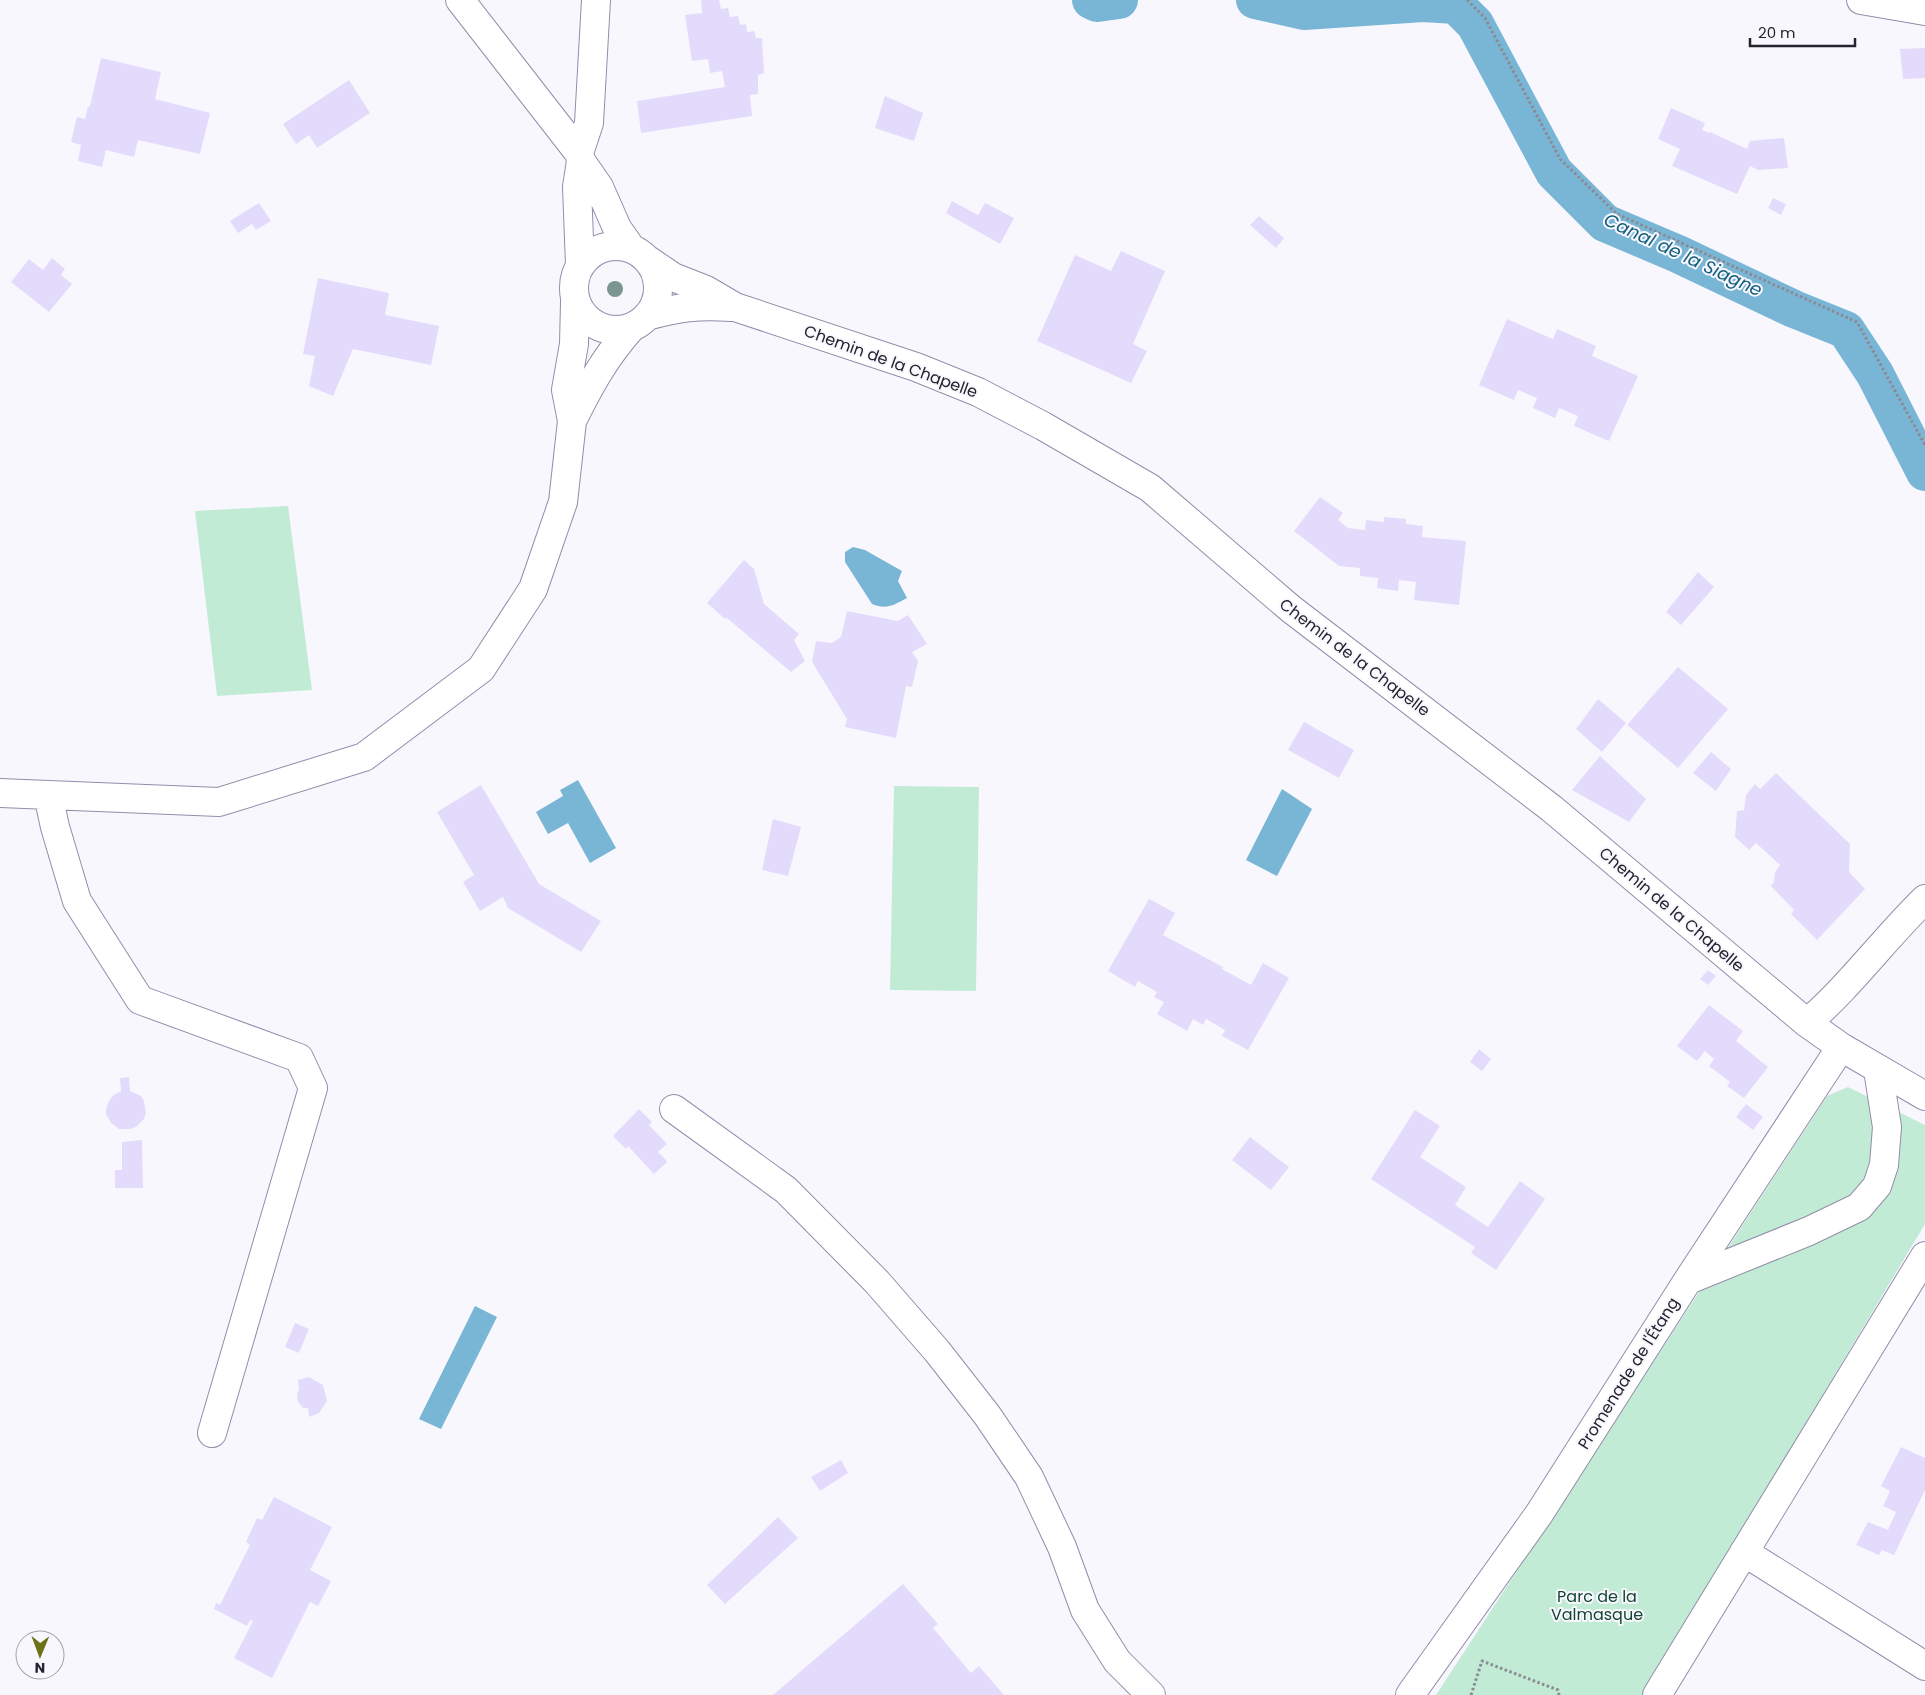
<svg xmlns="http://www.w3.org/2000/svg" width="1925" height="1695" viewBox="0 0 1925 1695" font-family="Poppins,sans-serif">
  <style>
    .green { fill: #c2ebd6 }
    .water { fill: #79b6d5 }
    .lines { fill: none; stroke-linecap: round; stroke-linejoin: round }
    .canal { stroke: #79b6d5; stroke-width: 38 }
    .building { fill: #e3dbfc }
    .minor-casing { stroke: #948cab; stroke-width: 30 }
    .path { stroke: #8c8993; stroke-width: 3; stroke-dasharray: 2.5 2.5; stroke-linecap: butt }
    .minor { stroke: #fff; stroke-width: 28 }
    .tree { fill: #7a968e }
    .labels { text-anchor: middle; stroke-width: 4; stroke-linejoin: round; paint-order: stroke }
    .street-label { font-size: 16px; fill: #26232f; stroke: #f9f7fe }
    .park-label { font-size: 16px; fill: #134632; stroke: #f9f7fe }
    .water-label { font-size: 18px; font-style: italic; fill: #13607f; stroke: #f9f7fe }
  </style>
  <rect width="100%" height="100%" fill="#f9f7fe"/>
  <!-- green -->
  <path class="green" d="M 288,506 L 312,690 L 217,696 L 195,511 Z
    M 894,786 L 979,787 L 976,991 L 890,990 Z
    M 1848,1087 L 1925,1125 L 1925,1224 L 1643,1695 L 1436,1695 L 1827,1096 Z"/>
  <!-- water -->
  <path class="water" d="M 853,547 L 865,550 L 902,571 L 898,581 L 907,598 C 894,605 886,610 872,604 L 845,562 L 845,552 Z
    M 578,780 L 616,848 L 590,863 L 568,823 L 548,834 L 536,812 L 563,796 L 560,790 Z
    M 1282,789 L 1312,809 L 1277,876 L 1246,860 Z
    M 475,1306 L 497,1317 L 441,1429 L 419,1419 Z"/>
  <g class="lines">
    <!-- canal -->
    <path class="canal" d="M 1091,0 L 1097,3 L 1119,0
      M 1255,0 L 1304,11 L 1423,3 L 1456,5 L 1475,24 L 1554,172 L 1605,223 L 1678,254 L 1794,309 L 1846,330 L 1875,374 L 1925,472"/>
  </g>
  <!-- building -->
  <path class="building" d="M 701,0 L 719,0 L 721,9 L 728,8 L 730,17 L 738,16 L 740,25 L 746,24 L 747,32 L 754,31 L 756,38 L 762,38 L 764,73 L 758,75 L 758,94 L 750,95 L 752,116 L 641,133 L 637,101 L 725,87 L 722,71 L 710,73 L 708,59 L 692,61 L 685,15 L 702,13 Z
    M 1925,48 L 1925,78 L 1903,79 L 1900,49 Z
    M 101,58 L 161,72 L 155,99 L 210,113 L 200,154 L 138,140 L 134,157 L 106,150 L 102,167 L 78,161 L 81,145 L 71,142 L 77,117 L 85,119 L 88,107 L 90,106 Z
    M 349,80 L 370,113 L 317,148 L 309,135 L 296,144 L 283,124 Z
    M 885,96 L 923,113 L 914,141 L 875,128 Z
    M 1671,108 L 1705,123 L 1702,130 L 1709,133 L 1710,132 L 1747,149 L 1750,141 L 1784,138 L 1788,168 L 1758,170 L 1750,166 L 1737,194 L 1672,166 L 1680,149 L 1658,139 Z
    M 1773,198 L 1786,204 L 1781,215 L 1768,208 Z
    M 952,201 L 978,215 L 985,203 L 1014,218 L 1000,244 L 946,213 Z
    M 259,203 L 271,221 L 256,230 L 252,224 L 238,233 L 230,221 Z
    M 1259,216 L 1284,238 L 1276,248 L 1250,225 Z
    M 1121,251 L 1165,271 L 1133,344 L 1147,351 L 1131,383 L 1037,341 L 1075,255 L 1111,271 Z
    M 52,258 L 65,269 L 61,275 L 72,284 L 49,312 L 11,282 L 29,259 L 43,270 Z
    M 318,278 L 389,293 L 385,315 L 439,326 L 431,365 L 353,349 L 333,396 L 309,386 L 315,356 L 303,354 Z
    M 1507,319 L 1553,339 L 1557,329 L 1596,346 L 1592,356 L 1638,376 L 1609,441 L 1574,426 L 1578,416 L 1559,408 L 1555,418 L 1533,408 L 1537,398 L 1518,390 L 1514,400 L 1479,385 Z
    M 1320,497 L 1343,513 L 1338,520 L 1348,528 L 1365,530 L 1366,520 L 1384,522 L 1384,517 L 1406,519 L 1406,524 L 1423,526 L 1422,537 L 1466,541 L 1459,605 L 1414,600 L 1416,582 L 1399,580 L 1398,591 L 1377,588 L 1378,578 L 1360,576 L 1360,568 L 1339,566 L 1294,531 Z
    M 744,560 L 754,569 L 764,604 L 799,634 L 794,640 L 805,661 L 791,672 L 727,618 L 725,619 L 707,603 Z
    M 1698,572 L 1714,587 L 1681,625 L 1666,612 Z
    M 847,611 L 898,621 L 908,615 L 927,644 L 912,652 L 918,661 L 912,687 L 906,686 L 896,738 L 845,727 L 847,719 L 812,662 L 816,641 L 832,643 L 841,637 Z
    M 1678,667 L 1728,709 L 1678,768 L 1627,725 Z
    M 1598,699 L 1626,723 L 1602,752 L 1576,729 Z
    M 1304,722 L 1354,750 L 1339,778 L 1288,750 Z
    M 1711,752 L 1731,769 L 1716,791 L 1693,773 Z
    M 1600,756 L 1646,799 L 1629,822 L 1572,790 Z
    M 1776,773 L 1850,844 L 1849,872 L 1865,889 L 1817,940 L 1791,914 L 1794,910 L 1771,886 L 1774,882 L 1775,872 L 1780,865 L 1756,843 L 1749,850 L 1735,837 L 1737,811 L 1744,810 L 1746,795 L 1755,784 L 1760,789 Z
    M 481,785 L 539,884 L 601,921 L 581,952 L 508,908 L 503,897 L 480,911 L 463,882 L 474,875 L 437,812 Z
    M 773,819 L 801,827 L 788,876 L 762,870 Z
    M 1149,899 L 1175,913 L 1163,935 L 1223,967 L 1222,969 L 1251,985 L 1263,963 L 1289,978 L 1248,1050 L 1222,1036 L 1225,1030 L 1206,1019 L 1203,1025 L 1193,1019 L 1187,1031 L 1157,1014 L 1164,1002 L 1154,997 L 1157,992 L 1138,981 L 1135,987 L 1108,971 Z
    M 1708,970 L 1716,976 L 1708,985 L 1700,979 Z
    M 1709,1005 L 1743,1031 L 1736,1041 L 1768,1067 L 1744,1098 L 1727,1086 L 1730,1082 L 1709,1066 L 1714,1059 L 1705,1051 L 1697,1061 L 1677,1046 Z
    M 1479,1049 L 1491,1059 L 1482,1071 L 1470,1062 Z
    M 129,1077 L 130,1091 L 141,1096 L 144,1101 L 146,1113 L 144,1119 L 136,1127 L 130,1129 L 119,1129 L 111,1123 L 106,1114 L 106,1109 L 110,1099 L 114,1095 L 121,1091 L 120,1078 Z
    M 1746,1104 L 1763,1117 L 1753,1130 L 1736,1117 Z
    M 639,1109 L 652,1122 L 649,1125 L 667,1144 L 658,1152 L 667,1161 L 666,1163 L 654,1174 L 628,1146 L 626,1149 L 613,1136 Z
    M 1415,1110 L 1440,1126 L 1420,1157 L 1466,1187 L 1455,1205 L 1488,1227 L 1520,1181 L 1545,1199 L 1496,1270 L 1471,1253 L 1475,1247 L 1371,1179 Z
    M 1250,1137 L 1289,1167 L 1271,1190 L 1232,1160 Z
    M 142,1140 L 143,1188 L 115,1188 L 115,1170 L 122,1170 L 122,1142 Z
    M 295,1323 L 309,1329 L 299,1353 L 285,1347 Z
    M 309,1377 L 323,1385 L 327,1401 L 319,1413 L 309,1417 L 308,1408 L 303,1408 L 298,1402 L 297,1394 L 299,1389 L 298,1380 Z
    M 1901,1447 L 1925,1458 L 1925,1490 L 1894,1555 L 1882,1550 L 1879,1555 L 1856,1545 L 1868,1522 L 1888,1530 L 1896,1512 L 1883,1506 L 1890,1491 L 1881,1486 Z
    M 841,1460 L 848,1473 L 820,1491 L 811,1477 Z
    M 274,1497 L 332,1527 L 310,1570 L 331,1581 L 318,1606 L 310,1602 L 272,1678 L 234,1658 L 253,1621 L 250,1620 L 247,1626 L 214,1609 L 216,1603 L 220,1605 L 250,1545 L 246,1542 L 257,1518 L 262,1520 Z
    M 778,1517 L 798,1538 L 725,1604 L 707,1585 Z
    M 903,1584 L 938,1624 L 933,1628 L 971,1673 L 979,1666 L 1004,1695 L 773,1695 Z"/>
  <g class="lines">
    <defs>
      <path id="minor" d="M 460,0 L 579,153 L 581,161 L 599,187 L 617,228 L 631,248
        M 1861,0 L 1925,11
        M 579,153 L 589,123 L 596,0
        M574 288a42 42 0 1 1 84 0a42 42 0 1 1-84 0Z
        M 648,260 L 673,277 L 706,290 L 735,307 L 916,367 L 978,392 L 1043,426 L 1150,488 L 1291,609 L 1551,808 L 1807,1023 L 1841,1047 L 1925,1096
        M 580,265 L 577,187 L 581,161
        M 647,316 C 679,307 698,305 731,307
        M 572,421 C 590,385 605,357 632,327
        M 0,793 L 219,802 L 364,757 L 481,669 L 533,589 L 563,502 L 572,421 L 566,390 L 574,344 L 575,302
        M 48,795 L 55,827 L 77,901 L 140,1000 L 299,1058 L 313,1088 L 212,1433
        M 1807,1023 C 1850,986 1884,939 1925,899
        M 674,1109 L 786,1190 L 877,1282 L 937,1351 L 987,1415 L 1029,1477 L 1062,1547 L 1085,1610 L 1117,1661 L 1151,1695
        M 1688,1280 L 1809,1231 L 1859,1207 L 1877,1186 L 1884,1165 L 1887,1127 L 1878,1070
        M 1744,1552 L 1925,1666
        M 1410,1695 L 1539,1514 L 1688,1280 L 1841,1047
        M 1657,1695 L 1925,1256"/>
    </defs>
    <!-- minor casing -->
    <use href="#minor" class="minor-casing"/>
    <!-- path -->
    <path class="path" d="M 1467,0 L 1485,18 L 1560,159 L 1617,214 L 1857,322 L 1925,445
      M 1471,1695 L 1482,1661 L 1558,1690 L 1559,1695"/>
    <!-- minor -->
    <use href="#minor" class="minor"/>
  </g>
  <!-- trees -->
  <circle class="tree" cx="615" cy="289" r="8"/>
  <g class="labels">
    <!-- street labels -->
    <g class="street-label">
      <text transform="translate(891 361) rotate(20)" y="6">Chemin de la Chapelle</text>
      <text transform="translate(1355 657) rotate(37)" y="6">Chemin de la Chapelle</text>
      <text transform="translate(1672 909) rotate(40)" y="6">Chemin de la Chapelle</text>
      <text transform="translate(1628 1373) rotate(-58)" y="6">Promenade de l'Étang</text>
    </g>
    <!-- park labels -->
    <g class="park-label">
      <text x="1597" y="1602">Parc de la<tspan x="1597" dy="18">Valmasque</tspan></text>
    </g>
    <!-- water labels -->
    <g class="water-label">
      <text transform="translate(1683 255) rotate(25)" y="6">Canal de la Siagne</text>
    </g>
  </g>
  <!-- north arrow -->
  <g transform="translate(40 1655) rotate(181)"><circle r="24" fill="#f9f7fe" stroke="#a5a2ab"/>
  <path d="M0-4L9 19L0 12L-9 19Z" fill="#6d7117"/>
  <text y="-8" font-size="14" font-weight="bold" text-anchor="middle" fill="#26232f">N</text>
  </g>
  <!-- scale -->
  <path d="M1750 38v8h105v-8" fill="none" stroke="#26232f" stroke-width="2.5"/>
  <text x="1758" y="38" font-size="15" fill="#26232f" stroke="#f9f7fe" stroke-width="4" paint-order="stroke">20 m</text>
</svg>
